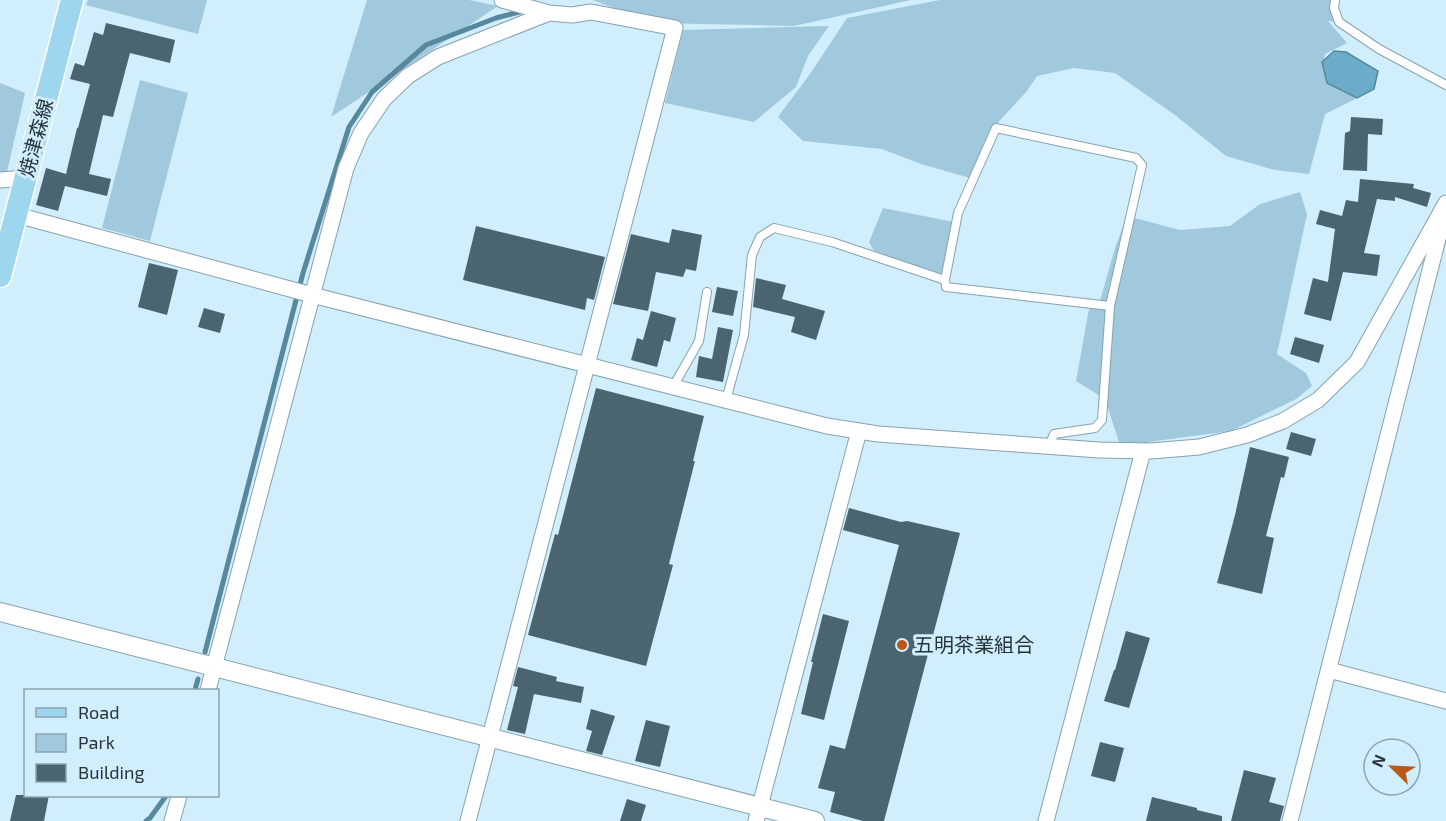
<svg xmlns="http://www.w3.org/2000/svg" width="1446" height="821" viewBox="0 0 1446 821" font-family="'Exo 2','Noto Sans JP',sans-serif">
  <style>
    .green { fill: #a0c9dd }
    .water { fill: #6bacc9; stroke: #57889e; stroke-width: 1.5 }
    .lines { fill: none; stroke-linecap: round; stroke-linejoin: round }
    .stream { stroke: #57889e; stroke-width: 5 }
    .building { fill: #4a6470 }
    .service-casing { stroke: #86a2af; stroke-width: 10 }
    .minor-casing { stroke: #86a2af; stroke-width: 17 }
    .tertiary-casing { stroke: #86a2af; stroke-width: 20 }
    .primary-casing { stroke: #fff; stroke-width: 25 }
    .service { stroke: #fff; stroke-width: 8 }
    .minor { stroke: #fff; stroke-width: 15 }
    .tertiary { stroke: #fff; stroke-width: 18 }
    .primary { stroke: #9dd6ee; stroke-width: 22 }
    .poi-dot { fill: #b95818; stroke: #d1eefd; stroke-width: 2 }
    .labels { text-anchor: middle; stroke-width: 6; stroke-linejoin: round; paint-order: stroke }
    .street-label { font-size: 20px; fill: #273338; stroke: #d1eefd }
    .poi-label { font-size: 20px; fill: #273338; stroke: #d1eefd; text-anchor: start }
  </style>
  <rect width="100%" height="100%" fill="#d1eefd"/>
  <!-- green -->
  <path class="green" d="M 88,0 L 207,0 L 198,34 L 86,5 Z
    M 367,0 L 469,0 L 498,6 L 331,117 Z
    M 593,0 L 911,0 L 794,26 L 651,23 Z
    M 940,0 L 1338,0 L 1339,22 L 1328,21 L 1347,43 L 1325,54 L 1323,65 L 1330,84 L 1357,98 L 1325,114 L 1309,174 L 1275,170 L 1226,156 L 1175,115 L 1115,73 L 1074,68 L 1037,76 L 1027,91 L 993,128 L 970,178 L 921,164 L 882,149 L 803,141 L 778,117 L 810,74 L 847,18 Z
    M 829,26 L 808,56 L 796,87 L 754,122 L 665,103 L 683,30 Z
    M 140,80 L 188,93 L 150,241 L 102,228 Z
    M 0,83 L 25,93 L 7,172 L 0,173 Z
    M 1300,192 L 1307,214 L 1277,354 L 1306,373 L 1312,386 L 1296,399 L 1231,431 L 1155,441 L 1121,448 L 1105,399 L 1076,381 L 1089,309 L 1098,308 L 1115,248 L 1127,216 L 1180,230 L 1230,226 L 1260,204 Z
    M 883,208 L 954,222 L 952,243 L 941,275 L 874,251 L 869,242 Z"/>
  <!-- water -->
  <path class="water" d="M 1334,51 L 1346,52 L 1378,71 L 1374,89 L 1357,98 L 1327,83 L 1322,62 Z"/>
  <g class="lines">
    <!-- stream -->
    <path class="stream" d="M 205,652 L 303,273 L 349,127 L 372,92 L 426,45 L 496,18 L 523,11
      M 195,690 L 198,679
      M 146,821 L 150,818 L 166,796"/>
  </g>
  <!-- building -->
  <path class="building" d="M 106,23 L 175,40 L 170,63 L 130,53 L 113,117 L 103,115 L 89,174 L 111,179 L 107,196 L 65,186 L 58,211 L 36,205 L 46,168 L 66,174 L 77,128 L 78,128 L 90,84 L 70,79 L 75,63 L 84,66 L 94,32 L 103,35 Z
    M 1351,117 L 1383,119 L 1382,135 L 1368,134 L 1367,171 L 1343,170 L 1345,133 L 1350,131 Z
    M 1360,179 L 1414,184 L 1413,188 L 1431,193 L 1427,207 L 1395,197 L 1395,201 L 1377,199 L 1364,253 L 1380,255 L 1377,276 L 1343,272 L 1331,321 L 1304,314 L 1313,278 L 1328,282 L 1335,229 L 1316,224 L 1320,210 L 1342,216 L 1346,200 L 1358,202 Z
    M 476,226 L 605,257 L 594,300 L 587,298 L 585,310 L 463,280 Z
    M 672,229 L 702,235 L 696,271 L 686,269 L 683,277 L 656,272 L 648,311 L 613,304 L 631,234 L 669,243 Z
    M 149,263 L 178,270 L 167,315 L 138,307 Z
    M 756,278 L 786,285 L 782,299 L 825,311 L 816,340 L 791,332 L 795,317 L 753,307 Z
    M 717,287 L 738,291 L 733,316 L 712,312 Z
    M 204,308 L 225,314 L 220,333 L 198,327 Z
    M 651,311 L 676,318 L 670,342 L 664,340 L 657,367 L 631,360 L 637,338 L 643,340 Z
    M 718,327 L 733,330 L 723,382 L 696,377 L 699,356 L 712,359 Z
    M 1295,337 L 1324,345 L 1319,363 L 1290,354 Z
    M 596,388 L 704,416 L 693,461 L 695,461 L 669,564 L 673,565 L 646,666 L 528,635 L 555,534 L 558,535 Z
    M 1291,432 L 1316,439 L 1311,456 L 1286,449 Z
    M 1250,447 L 1289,457 L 1284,478 L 1281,477 L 1266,536 L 1274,538 L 1262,594 L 1217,583 L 1235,515 Z
    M 849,508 L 901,522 L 907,521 L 960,533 L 884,821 L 863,821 L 830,812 L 835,792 L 818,788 L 830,745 L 845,749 L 899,545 L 843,530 Z
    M 823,614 L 849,621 L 824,720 L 801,714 L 813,662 L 811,662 Z
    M 1126,631 L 1150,638 L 1129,708 L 1104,701 L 1114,670 L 1115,670 Z
    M 518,667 L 557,677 L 556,681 L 584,687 L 581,703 L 534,694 L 525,734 L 507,730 L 518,687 L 513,686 Z
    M 591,709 L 615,716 L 602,755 L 586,751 L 592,731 L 586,729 Z
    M 646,720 L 670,726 L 660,767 L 635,761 Z
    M 1100,742 L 1124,748 L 1115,782 L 1091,776 Z
    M 1244,770 L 1276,778 L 1269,802 L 1284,806 L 1280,821 L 1231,821 Z
    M 16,795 L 49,795 L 44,821 L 10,821 Z
    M 1152,797 L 1197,808 L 1197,810 L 1222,816 L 1222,821 L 1146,821 Z
    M 627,799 L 646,805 L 641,821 L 620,821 Z"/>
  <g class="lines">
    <defs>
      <path id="service" d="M 1335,0 L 1334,8 L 1339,22 L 1379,49 L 1446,85
        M 673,387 L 699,341 L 707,292
        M 726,400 L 744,335 L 752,255 L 760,237 L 774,228 L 832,242 L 945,280 L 946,287 L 1110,306 L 1142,165 L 1136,158 L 996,128 L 958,213 L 945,280
        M 1049,446 L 1054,434 L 1095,428 L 1102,420 L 1110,306"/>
      <path id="minor" d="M 502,0 L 549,13
        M 0,180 L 26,178
        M 17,215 L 312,295 L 827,426 L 878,434 L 1099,450 L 1151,451 L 1199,447 L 1247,435 L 1283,421 L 1318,400 L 1357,362 L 1446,203
        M 1329,670 L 1446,701
        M 208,690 L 346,168 L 361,133 L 384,99 L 408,76 L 438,57 L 549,13 L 572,15 L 591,12 L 675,28 L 468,821
        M 172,821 L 179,796
        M 756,821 L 859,431
        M 1046,821 L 1143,451
        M 1290,821 L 1443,219"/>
      <path id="tertiary" d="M 0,612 L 815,821"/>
      <path id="primary" d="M 0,276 L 72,0"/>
    </defs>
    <!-- service casing -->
    <use href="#service" class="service-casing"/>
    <!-- minor casing -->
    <use href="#minor" class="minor-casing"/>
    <!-- tertiary casing -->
    <use href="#tertiary" class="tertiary-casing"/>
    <!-- primary casing -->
    <use href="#primary" class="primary-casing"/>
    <!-- service -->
    <use href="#service" class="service"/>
    <!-- minor -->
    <use href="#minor" class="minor"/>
    <!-- tertiary -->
    <use href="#tertiary" class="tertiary"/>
    <!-- primary -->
    <use href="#primary" class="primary"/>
  </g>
  <!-- markers -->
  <circle class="poi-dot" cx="902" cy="645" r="6"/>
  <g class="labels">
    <!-- street labels -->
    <g class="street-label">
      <text transform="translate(36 138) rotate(-75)" y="7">焼津森線</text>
    </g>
    <!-- poi labels -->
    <g class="poi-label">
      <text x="914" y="652">五明茶業組合</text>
    </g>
  </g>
  <!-- legend -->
  <rect x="24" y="689" width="195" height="108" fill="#d1eefd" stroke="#8da3ae" stroke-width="1.5"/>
  <rect x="36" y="708" width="30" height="9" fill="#9dd6ee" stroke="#8da3ae" stroke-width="1.5"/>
  <text x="78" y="719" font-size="18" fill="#273338">Road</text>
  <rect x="36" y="734" width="30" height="18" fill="#a0c9dd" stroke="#8da3ae" stroke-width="1.5"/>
  <text x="78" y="749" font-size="18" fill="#273338">Park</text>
  <rect x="36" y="764" width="30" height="18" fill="#4a6470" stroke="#8da3ae" stroke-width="1.5"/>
  <text x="78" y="779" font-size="18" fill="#273338">Building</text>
  <!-- north arrow -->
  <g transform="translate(1392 767) rotate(294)"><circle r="28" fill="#d1eefd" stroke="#8da3ae" stroke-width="1.5"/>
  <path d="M0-4.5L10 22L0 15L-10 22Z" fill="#b95818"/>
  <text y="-9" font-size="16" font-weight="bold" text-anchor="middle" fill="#273338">N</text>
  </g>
</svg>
